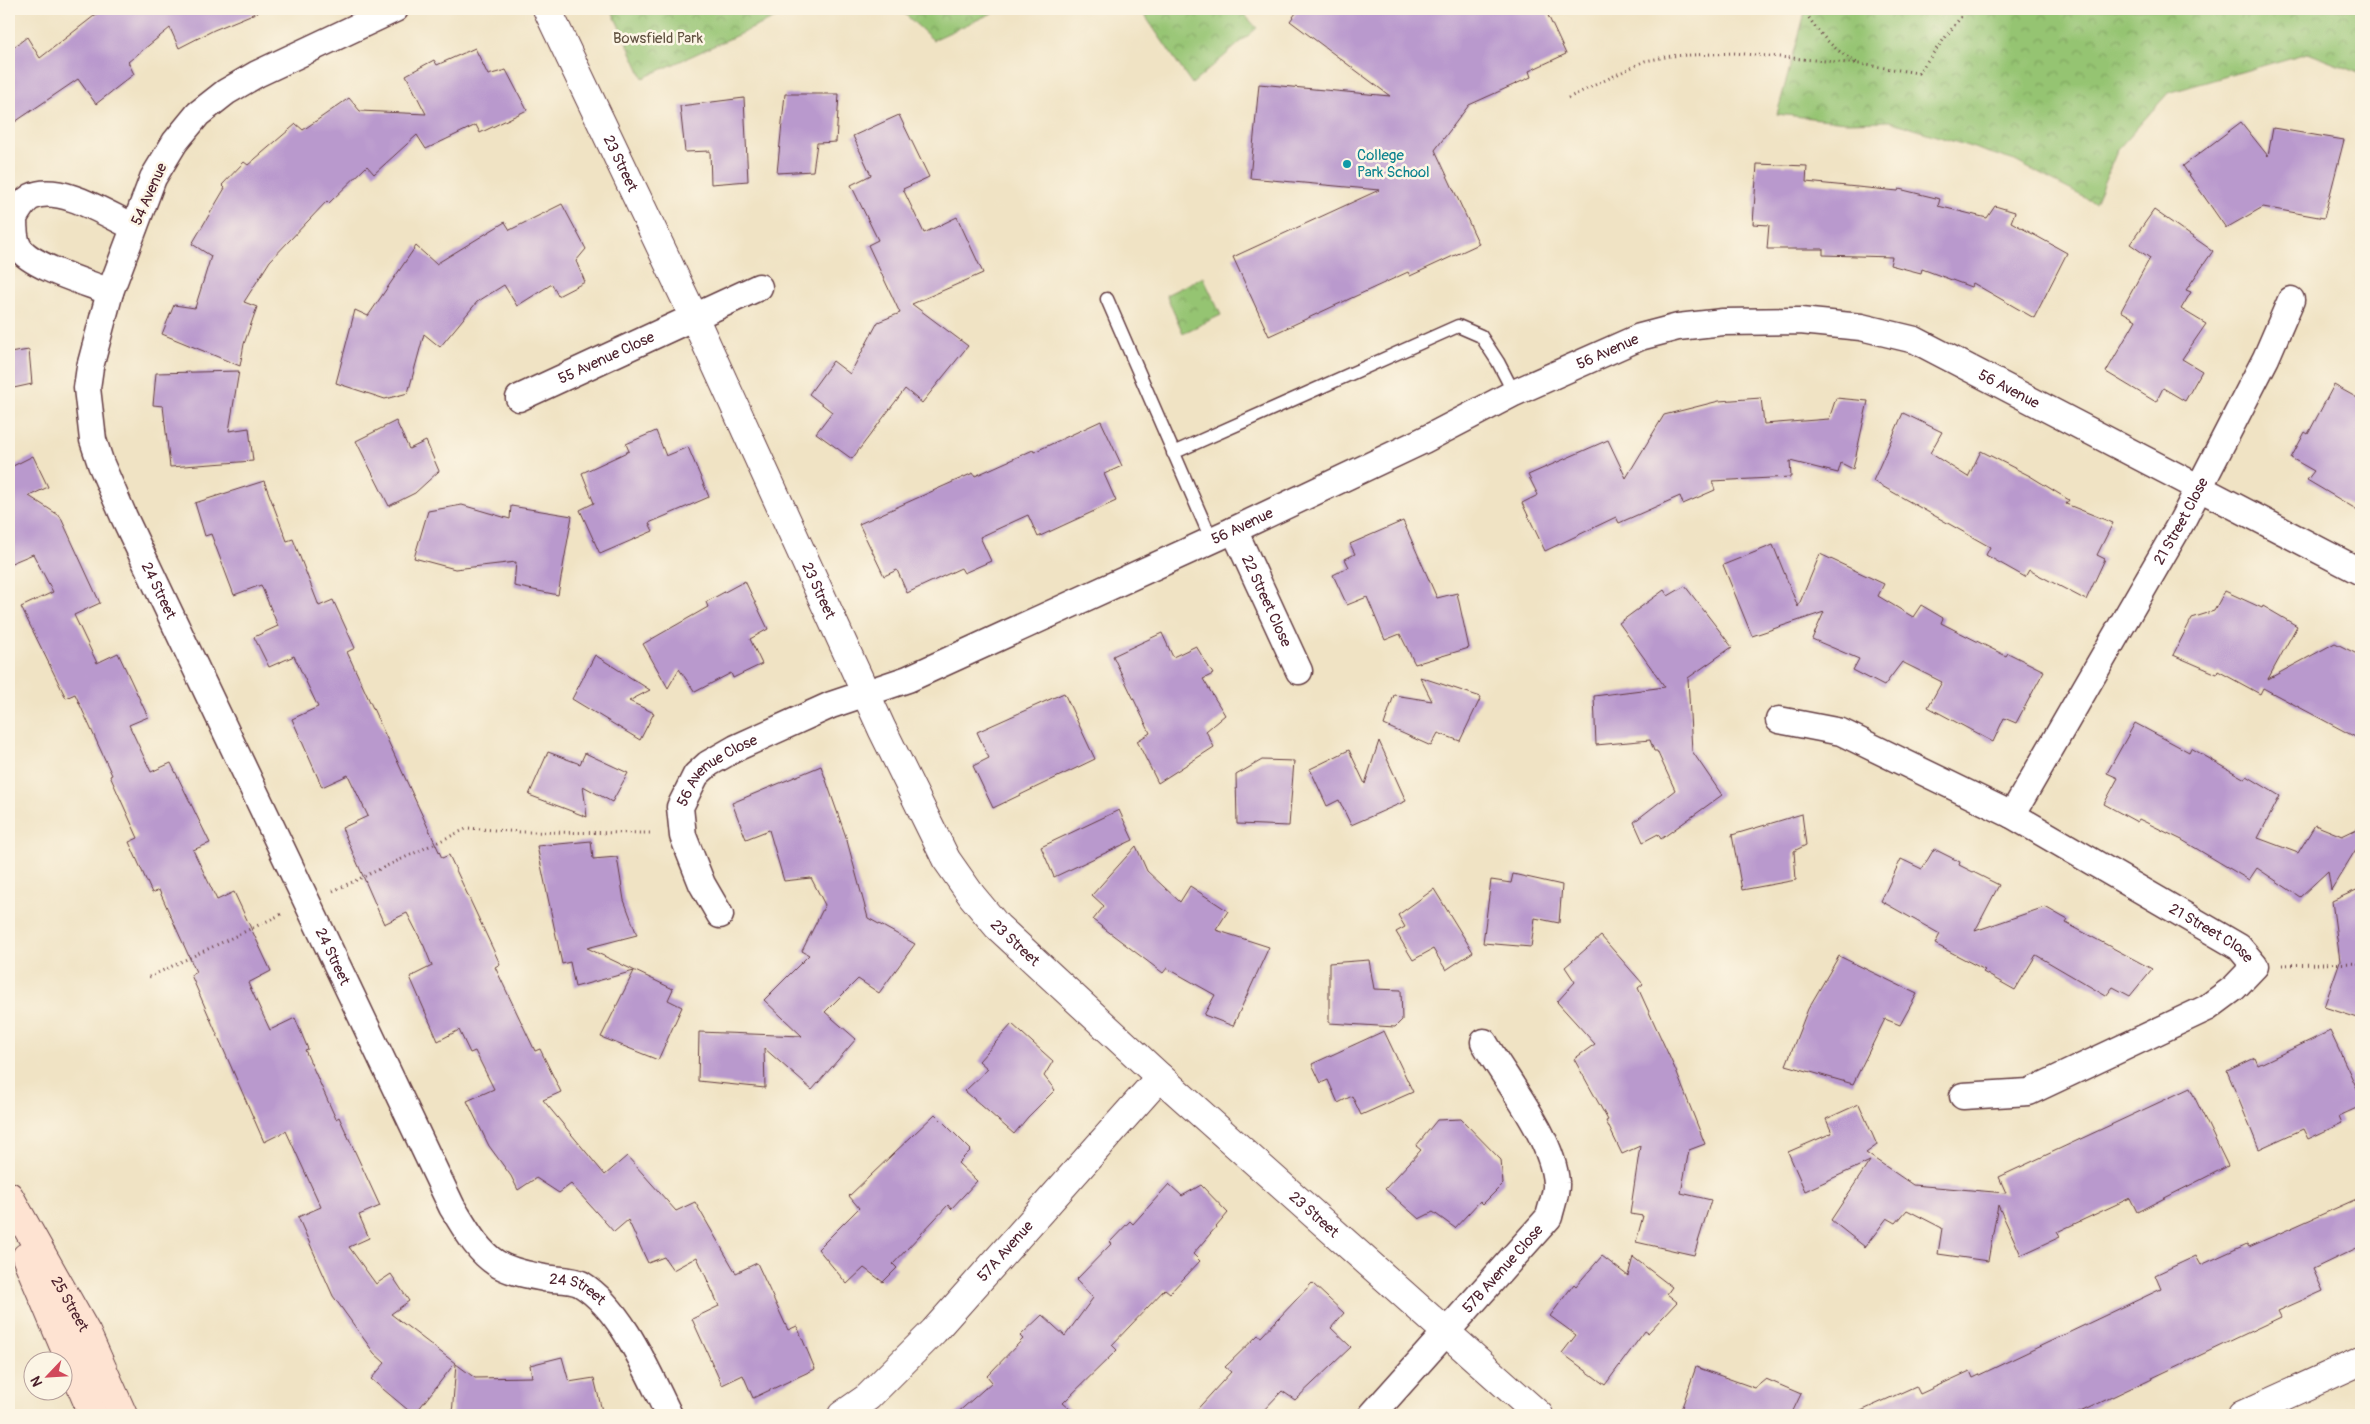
<svg xmlns="http://www.w3.org/2000/svg" width="2370" height="1424" viewBox="0 0 2370 1424" font-family="Pangolin,sans-serif">
  <style>
    .park { fill: url(#park-crowns); stroke: #70724e }
    .building { fill: #b999cd }
    .lines { fill: none; stroke-linecap: round; stroke-linejoin: round }
    .service-casing { stroke: #633c42; stroke-width: 15 }
    .minor-casing { stroke: #633c42; stroke-width: 29 }
    .tertiary-casing { stroke: #633c42; stroke-width: 30 }
    .secondary-casing { stroke: #633c42; stroke-width: 30 }
    .path { stroke: #633c42; stroke-width: 3; stroke-dasharray: 1 4; stroke-linecap: butt }
    .service { stroke: #fff; stroke-width: 12 }
    .minor { stroke: #fff; stroke-width: 26 }
    .tertiary { stroke: #fff; stroke-width: 28 }
    .secondary { stroke: #fee3d2; stroke-width: 28 }
    .culture-dot { fill: #0f9aa8; stroke: #fcf5e5; stroke-width: 2 }
    .labels { text-anchor: middle; stroke-width: 5; stroke-linejoin: round; paint-order: stroke }
    .park-label { font-size: 15px; fill: #605140; stroke: #fcf5e5 }
    .culture-label { font-size: 15px; fill: #0d838f; stroke: #fcf5e5; text-anchor: start }
    .street-label { font-size: 15px; fill: #4a1f2b; stroke: #fcf5e5 }
  </style>
  <defs>
    <pattern id="park-crowns" width="20" height="18" patternUnits="userSpaceOnUse" patternTransform="scale(1.25)"><rect width="20" height="18" fill="#95c472"/><path d="M2 6a3 3 0 1 1 6 0M12 15a3 3 0 1 1 6 0" fill="none" stroke="#7c9f5e"/></pattern>
  </defs>
  <rect width="100%" height="100%" fill="#fcf5e5"/>
  <filter id="ink" filterUnits="userSpaceOnUse"><feTurbulence type="fractalNoise" baseFrequency=".02" numOctaves="2"/><feDisplacementMap in="SourceGraphic" scale="10" xChannelSelector="R" yChannelSelector="G"/><feConvolveMatrix kernelMatrix="1 2 1 2 8 2 1 2 1" color-interpolation-filters="sRGB"/></filter>
  <filter id="wash" filterUnits="userSpaceOnUse"><feTurbulence type="fractalNoise" baseFrequency=".0096" numOctaves="4" result="noise"/><feDisplacementMap in="SourceGraphic" scale="20" xChannelSelector="R" yChannelSelector="G"/><feGaussianBlur stdDeviation="1.12" result="paint"/><feColorMatrix in="noise" values="0 0 0 0 0 0 0 0 0 0 0 0 0 0 0 0 0 1.4 0 .05"/><feComposite in="paint" operator="in"/></filter>
  <g filter="url(#wash)">
    <rect width="100%" height="100%" fill="#f0e3c4"/>
    <!-- park -->
    <path class="park" d="M 611,9 L 795,9 L 643,78 Z
      M 894,9 L 1001,9 L 933,40 L 905,14 Z
      M 1149,9 L 1239,9 L 1257,28 L 1192,84 L 1143,13 Z
      M 1806,9 L 2361,9 L 2361,74 L 2307,53 L 2168,93 L 2118,149 L 2095,203 L 2015,161 L 1889,121 L 1845,122 L 1777,114 Z
      M 1203,277 L 1221,315 L 1183,333 L 1166,295 Z"/>
    <g id="blocks">
      <!-- building -->
      <path class="building" d="M 103,9 L 265,9 L 214,30 L 179,48 L 170,28 L 128,62 L 134,74 L 96,104 L 78,79 L 9,126 L 9,51 L 27,37 L 40,58 Z
        M 1299,9 L 1545,9 L 1566,54 L 1529,71 L 1531,77 L 1469,105 L 1435,150 L 1479,244 L 1410,276 L 1408,272 L 1269,336 L 1233,257 L 1379,190 L 1250,178 L 1259,84 L 1390,96 L 1290,21 Z
        M 475,48 L 488,75 L 506,70 L 527,110 L 480,133 L 476,125 L 426,149 L 417,135 L 374,174 L 367,166 L 329,203 L 327,201 L 270,261 L 244,302 L 257,307 L 244,344 L 240,366 L 162,334 L 174,305 L 195,308 L 211,256 L 192,244 L 225,188 L 222,185 L 244,162 L 248,165 L 296,124 L 303,130 L 349,98 L 360,111 L 426,114 L 406,75 L 434,60 L 437,65 Z
        M 785,94 L 839,94 L 836,142 L 817,143 L 813,171 L 777,173 Z
        M 744,98 L 748,181 L 711,184 L 710,151 L 685,152 L 680,106 Z
        M 899,115 L 929,177 L 903,189 L 924,233 L 957,217 L 983,273 L 912,304 L 968,346 L 922,403 L 905,389 L 852,459 L 816,433 L 832,412 L 809,394 L 833,361 L 850,374 L 878,322 L 900,313 L 868,245 L 878,240 L 851,185 L 871,175 L 853,136 Z
        M 2241,122 L 2268,156 L 2273,128 L 2344,140 L 2324,218 L 2263,207 L 2226,228 L 2183,166 Z
        M 1757,164 L 1807,166 L 1806,182 L 1898,191 L 1899,189 L 1940,199 L 1938,206 L 1987,218 L 1995,206 L 2015,212 L 2011,222 L 2067,253 L 2034,318 L 1973,283 L 1971,287 L 1922,269 L 1921,273 L 1890,265 L 1892,257 L 1823,255 L 1823,249 L 1767,249 L 1769,225 L 1753,224 Z
        M 562,204 L 586,249 L 576,261 L 585,282 L 558,296 L 552,284 L 517,306 L 504,285 L 477,302 L 440,347 L 424,334 L 408,393 L 385,399 L 336,383 L 355,310 L 368,316 L 416,246 L 436,264 L 505,222 L 510,230 Z
        M 2154,210 L 2213,251 L 2186,290 L 2191,292 L 2181,309 L 2206,324 L 2182,359 L 2202,371 L 2185,401 L 2163,388 L 2156,402 L 2106,372 L 2136,320 L 2121,311 L 2150,258 L 2130,244 Z
        M 29,350 L 32,384 L 9,389 L 9,353 Z
        M 239,371 L 229,431 L 249,428 L 253,461 L 170,467 L 163,406 L 153,405 L 156,373 Z
        M 2334,385 L 2361,400 L 2361,512 L 2307,480 L 2314,471 L 2291,458 L 2305,432 L 2308,434 Z
        M 1761,398 L 1764,424 L 1829,419 L 1836,398 L 1868,401 L 1853,469 L 1841,463 L 1838,473 L 1790,461 L 1791,477 L 1712,481 L 1715,490 L 1683,504 L 1680,496 L 1619,523 L 1616,517 L 1545,551 L 1522,503 L 1538,495 L 1528,475 L 1608,440 L 1626,478 L 1664,415 L 1719,401 Z
        M 1903,413 L 1942,432 L 1930,453 L 1968,477 L 1981,451 L 2030,476 L 2069,500 L 2066,504 L 2113,523 L 2097,555 L 2105,559 L 2086,600 L 2029,570 L 2025,577 L 1986,555 L 1990,547 L 1873,481 Z
        M 396,421 L 409,449 L 426,441 L 439,471 L 415,493 L 389,506 L 356,441 Z
        M 1101,421 L 1122,466 L 1104,474 L 1116,501 L 1038,537 L 1028,515 L 980,537 L 991,561 L 964,573 L 961,568 L 907,593 L 897,570 L 884,576 L 859,524 L 973,473 L 975,476 L 1033,450 L 1034,452 Z
        M 656,431 L 666,456 L 688,447 L 709,497 L 649,523 L 653,531 L 600,554 L 580,510 L 594,503 L 582,473 L 629,451 L 626,444 Z
        M 33,456 L 48,487 L 29,496 L 60,516 L 100,603 L 74,615 L 97,663 L 118,653 L 148,717 L 129,725 L 151,772 L 171,763 L 210,843 L 193,850 L 217,900 L 234,892 L 271,971 L 248,983 L 270,1030 L 295,1018 L 308,1049 L 305,1050 L 336,1119 L 339,1117 L 380,1206 L 359,1215 L 369,1238 L 349,1247 L 376,1284 L 391,1274 L 409,1301 L 391,1314 L 455,1363 L 414,1415 L 371,1379 L 385,1363 L 374,1353 L 333,1296 L 298,1217 L 321,1207 L 286,1131 L 264,1142 L 191,975 L 196,972 L 159,890 L 152,893 L 129,842 L 138,838 L 110,776 L 112,775 L 75,694 L 66,698 L 21,607 L 53,592 L 33,554 L 9,564 L 9,468 Z
        M 264,481 L 287,541 L 293,539 L 319,606 L 333,600 L 355,648 L 347,652 L 442,858 L 449,855 L 500,964 L 495,967 L 535,1051 L 540,1049 L 561,1092 L 543,1100 L 605,1175 L 627,1156 L 676,1211 L 695,1202 L 736,1273 L 757,1263 L 788,1330 L 797,1326 L 815,1369 L 753,1398 L 743,1375 L 722,1385 L 692,1319 L 719,1306 L 697,1257 L 673,1270 L 664,1257 L 648,1263 L 628,1220 L 614,1232 L 571,1184 L 559,1193 L 536,1178 L 518,1190 L 511,1176 L 489,1146 L 467,1101 L 494,1089 L 475,1051 L 470,1053 L 459,1030 L 438,1041 L 410,977 L 432,966 L 424,946 L 407,913 L 384,924 L 342,828 L 368,816 L 348,775 L 322,787 L 292,719 L 318,707 L 294,656 L 269,667 L 254,637 L 278,626 L 261,585 L 234,595 L 211,534 L 205,536 L 195,503 Z
        M 462,505 L 510,519 L 511,506 L 572,516 L 558,595 L 514,586 L 516,562 L 455,569 L 414,558 L 428,511 Z
        M 1403,521 L 1437,598 L 1457,593 L 1469,648 L 1415,664 L 1400,634 L 1385,640 L 1367,597 L 1347,605 L 1333,575 L 1349,567 L 1345,559 L 1355,554 L 1350,544 Z
        M 1773,545 L 1798,607 L 1820,554 L 1884,584 L 1878,596 L 1913,617 L 1921,605 L 1943,618 L 1941,623 L 2006,656 L 2008,653 L 2044,671 L 2016,723 L 2004,718 L 1993,742 L 1928,707 L 1942,682 L 1902,662 L 1884,686 L 1853,670 L 1859,659 L 1812,639 L 1824,612 L 1752,636 L 1723,565 Z
        M 745,581 L 768,629 L 750,639 L 762,664 L 733,678 L 731,673 L 695,692 L 679,669 L 668,688 L 643,644 L 708,607 L 706,602 Z
        M 1685,586 L 1732,647 L 1688,678 L 1692,751 L 1722,795 L 1661,839 L 1658,834 L 1643,842 L 1634,822 L 1675,790 L 1657,751 L 1654,751 L 1650,740 L 1596,745 L 1594,696 L 1665,687 L 1619,623 L 1664,590 L 1668,596 Z
        M 2225,591 L 2262,608 L 2263,606 L 2297,626 L 2268,679 L 2335,643 L 2361,656 L 2361,740 L 2263,688 L 2260,694 L 2218,671 L 2217,674 L 2173,655 L 2192,618 L 2214,611 Z
        M 1162,633 L 1173,657 L 1196,646 L 1213,674 L 1203,679 L 1225,715 L 1206,731 L 1214,747 L 1158,783 L 1137,741 L 1150,733 L 1113,656 Z
        M 595,655 L 650,690 L 629,701 L 654,713 L 640,740 L 572,699 Z
        M 1420,677 L 1481,697 L 1460,741 L 1438,733 L 1431,746 L 1384,725 L 1394,695 L 1432,701 Z
        M 1064,693 L 1095,759 L 993,808 L 973,766 L 989,758 L 977,732 Z
        M 2135,723 L 2189,752 L 2191,748 L 2245,779 L 2247,776 L 2280,796 L 2258,838 L 2298,853 L 2315,825 L 2342,836 L 2361,827 L 2361,841 L 2331,890 L 2328,871 L 2300,897 L 2257,868 L 2249,880 L 2182,840 L 2139,819 L 2137,822 L 2104,804 L 2118,778 L 2107,773 Z
        M 1379,741 L 1406,801 L 1351,825 L 1339,800 L 1327,806 L 1310,769 L 1349,750 L 1365,784 Z
        M 548,752 L 580,764 L 585,753 L 628,773 L 612,802 L 583,786 L 587,817 L 529,795 Z
        M 1262,760 L 1294,761 L 1289,826 L 1237,824 L 1236,775 Z
        M 821,766 L 846,837 L 868,918 L 915,944 L 879,993 L 858,979 L 825,1012 L 856,1039 L 812,1090 L 764,1048 L 765,1088 L 698,1081 L 699,1032 L 802,1036 L 764,1000 L 809,955 L 802,951 L 825,905 L 811,878 L 784,881 L 769,830 L 746,839 L 732,803 Z
        M 1119,810 L 1133,840 L 1054,877 L 1041,847 Z
        M 1802,814 L 1806,845 L 1794,851 L 1796,880 L 1742,890 L 1732,835 Z
        M 591,841 L 593,859 L 617,857 L 624,900 L 637,935 L 587,948 L 673,989 L 668,1000 L 682,1007 L 658,1060 L 601,1037 L 634,971 L 575,987 L 570,962 L 562,964 L 537,846 Z
        M 1136,846 L 1147,871 L 1180,902 L 1190,886 L 1228,911 L 1216,930 L 1269,947 L 1233,1026 L 1204,1015 L 1215,995 L 1167,968 L 1163,973 L 1093,920 L 1104,906 L 1092,895 Z
        M 1934,849 L 1960,862 L 1959,865 L 1999,885 L 1975,931 L 2045,907 L 2068,920 L 2066,923 L 2152,969 L 2130,996 L 2113,987 L 2106,996 L 2036,955 L 2015,990 L 1983,972 L 1985,970 L 1935,944 L 1940,934 L 1881,901 L 1901,859 L 1922,869 Z
        M 1513,874 L 1562,885 L 1559,923 L 1535,918 L 1531,947 L 1483,943 L 1491,880 L 1511,883 Z
        M 2361,888 L 2361,1019 L 2324,1007 L 2340,961 L 2332,901 Z
        M 1434,889 L 1473,952 L 1446,970 L 1433,949 L 1413,960 L 1396,932 L 1405,927 L 1398,915 Z
        M 1601,936 L 1643,984 L 1638,988 L 1676,1071 L 1705,1144 L 1689,1150 L 1681,1193 L 1711,1200 L 1694,1255 L 1636,1242 L 1643,1216 L 1630,1214 L 1640,1146 L 1622,1154 L 1606,1121 L 1608,1120 L 1574,1059 L 1595,1044 L 1557,1002 L 1575,982 L 1565,967 Z
        M 1839,956 L 1917,994 L 1900,1025 L 1885,1019 L 1853,1084 L 1786,1065 L 1808,1009 Z
        M 1369,960 L 1374,989 L 1401,990 L 1402,1020 L 1395,1027 L 1329,1023 L 1329,963 Z
        M 1012,1024 L 1053,1061 L 1044,1076 L 1055,1090 L 1028,1117 L 1014,1134 L 965,1091 L 988,1069 L 979,1061 Z
        M 1384,1031 L 1413,1092 L 1361,1115 L 1352,1096 L 1338,1103 L 1328,1080 L 1321,1083 L 1312,1064 Z
        M 2330,1031 L 2361,1097 L 2361,1106 L 2339,1116 L 2342,1123 L 2308,1139 L 2303,1129 L 2259,1149 L 2227,1071 L 2255,1058 L 2258,1065 Z
        M 2190,1088 L 2228,1166 L 2137,1212 L 2130,1198 L 2057,1232 L 2060,1237 L 2021,1255 L 1998,1205 L 1988,1261 L 1938,1254 L 1942,1228 L 1907,1210 L 1896,1223 L 1887,1218 L 1865,1247 L 1831,1220 L 1870,1161 L 1805,1191 L 1788,1152 L 1832,1133 L 1826,1119 L 1859,1104 L 1877,1145 L 1866,1153 L 1913,1185 L 2006,1193 L 1999,1177 Z
        M 935,1114 L 971,1150 L 958,1163 L 977,1181 L 951,1209 L 948,1205 L 893,1264 L 897,1268 L 883,1282 L 864,1268 L 847,1284 L 818,1249 L 859,1208 L 849,1196 Z
        M 1461,1119 L 1501,1160 L 1503,1184 L 1483,1204 L 1480,1201 L 1455,1228 L 1433,1212 L 1419,1219 L 1385,1189 L 1421,1150 L 1416,1146 L 1437,1120 Z
        M 1169,1184 L 1182,1196 L 1201,1185 L 1228,1213 L 1193,1254 L 1200,1261 L 1170,1293 L 1165,1289 L 1112,1345 L 1117,1350 L 1063,1403 L 1077,1415 L 955,1415 L 992,1382 L 987,1376 L 1023,1339 L 1020,1336 L 1042,1315 L 1065,1336 L 1093,1298 L 1076,1280 L 1112,1243 L 1110,1242 L 1130,1221 L 1133,1224 Z
        M 2361,1197 L 2361,1246 L 2313,1269 L 2323,1291 L 2278,1311 L 2281,1317 L 2074,1415 L 1852,1415 L 1916,1386 L 1920,1394 L 1970,1371 L 1973,1378 L 2161,1289 L 2155,1275 L 2196,1256 L 2201,1265 L 2247,1244 L 2249,1247 Z
        M 1602,1256 L 1628,1276 L 1633,1257 L 1672,1287 L 1667,1294 L 1677,1302 L 1648,1333 L 1645,1331 L 1605,1385 L 1562,1353 L 1576,1335 L 1550,1316 L 1574,1284 L 1576,1286 Z
        M 1312,1283 L 1344,1313 L 1331,1328 L 1351,1347 L 1295,1400 L 1282,1391 L 1259,1415 L 1192,1415 L 1231,1372 L 1225,1367 L 1258,1335 L 1261,1337 Z
        M 562,1357 L 569,1382 L 594,1378 L 603,1415 L 452,1415 L 456,1364 L 475,1378 L 532,1377 L 530,1365 Z
        M 1696,1367 L 1755,1388 L 1766,1379 L 1801,1394 L 1791,1415 L 1693,1415 L 1681,1410 Z"/>
    </g>
  </g>
  <g filter="url(#ink)">
    <use href="#blocks" fill-opacity="0" stroke="#633c42" stroke-width="1"/>
    <g class="lines">
      <defs>
        <path id="service" d="M 1107,299 L 1212,541
          M 1173,453 L 1458,326 L 1481,336 L 1498,362 L 1514,393"/>
        <g id="minor">
          <path id="s1" d="M 395,9 L 257,74 L 226,92 L 198,114 L 175,142 L 153,178 L 110,292 L 90,367 L 87,388 L 93,440 L 101,464 L 124,517 L 452,1207 C 464,1226 476,1250 496,1263 C 510,1272 529,1275 544,1278 C 554,1280 572,1279 581,1284 C 623,1310 648,1373 669,1415"/>
          <path d="M 110,292 C 88,283 32,267 19,248 C 14,240 14,227 14,218 C 18,211 24,201 31,197 C 59,183 108,215 134,227"/>
          <path id="s2" d="M 519,398 L 759,287"/>
          <path id="s3" d="M 1234,530 L 1299,671"/>
          <path id="s4" d="M 1779,720 L 1841,732 L 2012,815 L 2239,947 L 2255,966 L 2234,988 L 2207,1008 L 2029,1092 L 1963,1096"/>
          <path id="s5" d="M 2012,815 L 2182,521 L 2266,358 L 2291,300"/>
          <path id="s6" d="M 720,915 L 702,884 L 683,836 L 680,807 L 696,775 L 708,764 L 736,748 L 831,705 L 908,679 L 1234,530 L 1424,440 L 1514,393 L 1640,337 L 1678,327 L 1723,322 L 1800,321 L 1861,327 L 1915,340 L 2361,572"/>
          <path id="s7" d="M 1372,1415 L 1549,1217 C 1551,1207 1557,1193 1556,1183 C 1553,1138 1507,1082 1484,1042"/>
        </g>
        <g id="tertiary">
          <path id="s8" d="M 547,9 L 694,317 L 882,729 L 946,859 L 972,896 L 997,926 L 1160,1077 L 1539,1415"/>
          <path id="s9" d="M 842,1415 L 868,1397 L 934,1331 L 1160,1077"/>
          <path d="M 2242,1415 L 2361,1361"/>
        </g>
        <g id="secondary">
          <path id="s10" d="M 9,1196 L 87,1334 L 123,1415"/>
          <path d="M 26,1257 L 93,1415"/>
        </g>
      </defs>
      <!-- service casing -->
      <use href="#service" class="service-casing"/>
      <!-- minor casing -->
      <use href="#minor" class="minor-casing"/>
      <!-- tertiary casing -->
      <use href="#tertiary" class="tertiary-casing"/>
      <!-- secondary casing -->
      <use href="#secondary" class="secondary-casing"/>
      <!-- path -->
      <path class="path" d="M 1804,9 C 1816,32 1834,50 1857,63
        M 1568,98 L 1645,61 L 1671,56 L 1733,53 L 1860,64 L 1918,73 L 1967,9
        M 333,891 L 468,828 L 521,832 L 653,833
        M 2282,965 L 2361,963
        M 149,977 L 284,913"/>
      <!-- service -->
      <use href="#service" class="service"/>
      <!-- minor -->
      <use href="#minor" class="minor"/>
      <!-- tertiary -->
      <use href="#tertiary" class="tertiary"/>
      <!-- secondary -->
      <use href="#secondary" class="secondary"/>
    </g>
  </g>
  <!-- markers -->
  <circle class="culture-dot" cx="1347" cy="164" r="5"/>
  <g class="labels">
    <!-- park labels -->
    <g class="park-label">
      <text x="658" y="43">Bowsfield Park</text>
    </g>
    <!-- culture labels -->
    <g class="culture-label">
      <text x="1357" y="160">College<tspan x="1357" dy="17">Park School</tspan></text>
    </g>
    <!-- street labels -->
    <g class="street-label">
      <text dy="5" stroke="none"><textPath href="#s8" startOffset="171">23 Street</textPath></text>
      <text transform="translate(149 194) rotate(-66)" y="5">54 Avenue</text>
      <text dy="5" stroke="none"><textPath href="#s6" startOffset="1159">56 Avenue</textPath></text>
      <text dy="5" stroke="none"><textPath href="#s2" startOffset="96">55 Avenue Close</textPath></text>
      <text dy="5" stroke="none"><textPath href="#s6" startOffset="1579">56 Avenue</textPath></text>
      <text dy="5" stroke="none"><textPath href="#s5" startOffset="339">21 Street Close</textPath></text>
      <text dy="5" stroke="none"><textPath href="#s6" startOffset="754">56 Avenue</textPath></text>
      <text dy="5" stroke="none"><textPath href="#s1" startOffset="740">24 Street</textPath></text>
      <text dy="5" stroke="none"><textPath href="#s8" startOffset="642">23 Street</textPath></text>
      <text dy="5" stroke="none"><textPath href="#s3" startOffset="78">22 Street Close</textPath></text>
      <text dy="5" stroke="none"><textPath href="#s6" startOffset="171">56 Avenue Close</textPath></text>
      <text dy="5" stroke="none"><textPath href="#s4" startOffset="485">21 Street Close</textPath></text>
      <text dy="5" stroke="none"><textPath href="#s8" startOffset="1048">23 Street</textPath></text>
      <text dy="5" stroke="none"><textPath href="#s1" startOffset="1145">24 Street</textPath></text>
      <text dy="5" stroke="none"><textPath href="#s8" startOffset="1452">23 Street</textPath></text>
      <text dy="5" stroke="none"><textPath href="#s9" startOffset="232">57A Avenue</textPath></text>
      <text dy="5" stroke="none"><textPath href="#s7" startOffset="196">57B Avenue Close</textPath></text>
      <text dy="5" stroke="none"><textPath href="#s1" startOffset="1581">24 Street</textPath></text>
      <text dy="5" stroke="none"><textPath href="#s10" startOffset="124">25 Street</textPath></text>
    </g>
  </g>
  <!-- margin -->
  <rect width="2370" height="1424" fill="none" stroke="#fcf5e5" stroke-width="30"/>
  <!-- north arrow -->
  <g transform="translate(48 1376) rotate(245)"><circle r="24" fill="#fcf5e5" stroke="#b59f9b"/>
  <path d="M0-4L9 19L0 12L-9 19Z" fill="#d1495b"/>
  <text y="-8" font-size="14" font-weight="bold" text-anchor="middle" fill="#4a1f2b">N</text>
  </g>
</svg>
